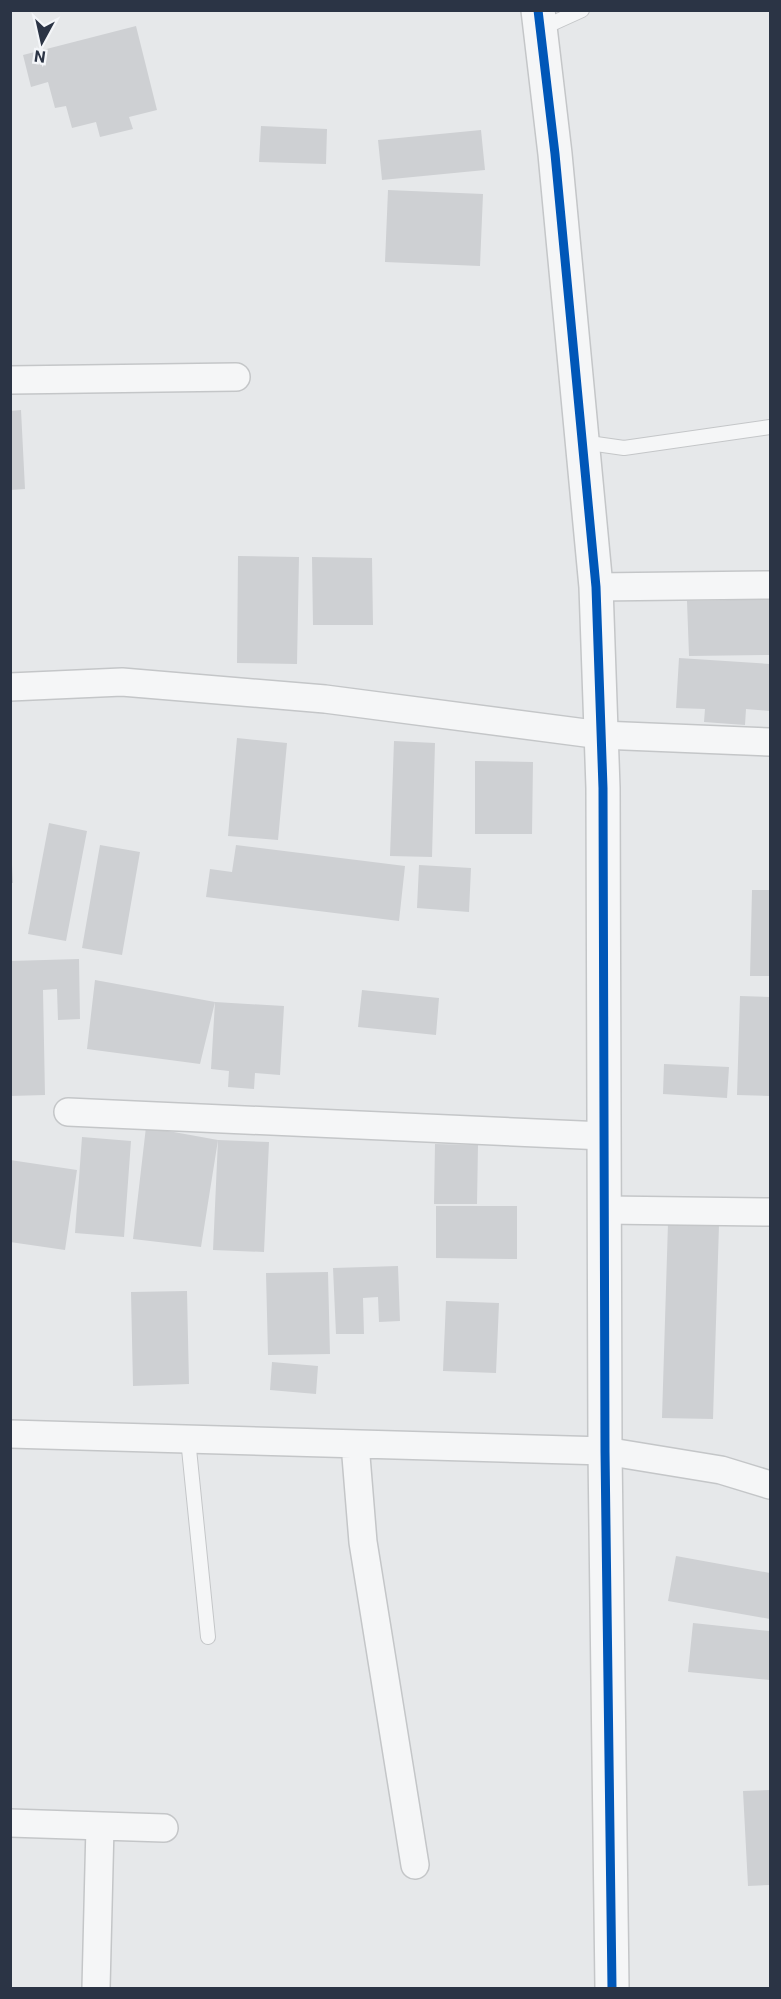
<svg xmlns="http://www.w3.org/2000/svg" width="781" height="1999" viewBox="0 0 781 1999" font-family="Roboto,sans-serif">
  <style>
    .building { fill: #ced0d3 }
    .lines { fill: none; stroke-linecap: round; stroke-linejoin: round }
    .service-casing { stroke: #c4c6c8; stroke-width: 16 }
    .minor-casing { stroke: #c4c6c8; stroke-width: 30 }
    .tertiary-casing { stroke: #c4c6c8; stroke-width: 36 }
    .service { stroke: #f5f6f7; stroke-width: 14 }
    .minor { stroke: #f5f6f7; stroke-width: 27 }
    .tertiary { stroke: #f5f6f7; stroke-width: 33 }
    .cycleway-casing { stroke: #f4f6f9; stroke-width: 13 }
    .cycleway { stroke: #0057b8; stroke-width: 9 }
  </style>
  <rect width="100%" height="100%" fill="#e6e8ea"/>
  <!-- building -->
  <path class="building" d="M 136,26 L 157,110 L 129,117 L 133,129 L 100,137 L 96,122 L 72,128 L 66,106 L 55,108 L 48,82 L 31,87 L 23,55 Z
    M 261,126 L 327,129 L 326,164 L 259,162 Z
    M 481,130 L 485,170 L 382,180 L 378,140 Z
    M 388,190 L 483,194 L 480,266 L 385,262 Z
    M 21,410 L 25,489 L 10,490 L 10,411 Z
    M 238,556 L 299,557 L 297,664 L 237,663 Z
    M 312,557 L 372,558 L 373,625 L 313,625 Z
    M 770,599 L 770,655 L 689,656 L 687,601 Z
    M 679,658 L 770,664 L 770,711 L 746,709 L 745,725 L 704,722 L 705,709 L 676,708 Z
    M 237,738 L 287,743 L 278,840 L 228,836 Z
    M 394,741 L 435,743 L 432,857 L 390,856 Z
    M 475,761 L 533,762 L 532,834 L 475,834 Z
    M 49,823 L 87,831 L 66,941 L 28,934 Z
    M 10,828 L 13,883 L 10,883 Z
    M 100,845 L 140,852 L 122,955 L 82,948 Z
    M 236,845 L 405,866 L 399,921 L 206,897 L 210,869 L 232,872 Z
    M 419,865 L 471,868 L 469,912 L 417,908 Z
    M 752,890 L 770,890 L 770,976 L 750,976 Z
    M 79,959 L 80,1019 L 58,1020 L 57,989 L 43,990 L 45,1095 L 10,1096 L 10,961 Z
    M 95,980 L 215,1002 L 200,1064 L 87,1049 Z
    M 362,990 L 439,998 L 436,1035 L 358,1027 Z
    M 740,996 L 770,997 L 770,1096 L 737,1095 Z
    M 215,1002 L 284,1006 L 280,1075 L 255,1073 L 254,1089 L 228,1087 L 229,1071 L 211,1069 Z
    M 664,1064 L 729,1067 L 727,1098 L 663,1094 Z
    M 146,1127 L 218,1140 L 201,1247 L 133,1239 Z
    M 82,1137 L 131,1141 L 124,1237 L 75,1233 Z
    M 218,1140 L 269,1142 L 264,1252 L 213,1250 Z
    M 435,1144 L 478,1145 L 477,1204 L 434,1204 Z
    M 10,1160 L 77,1170 L 65,1250 L 10,1242 Z
    M 436,1206 L 517,1206 L 517,1259 L 436,1258 Z
    M 668,1223 L 719,1225 L 713,1419 L 662,1418 Z
    M 398,1266 L 400,1321 L 379,1322 L 378,1297 L 363,1298 L 364,1334 L 336,1334 L 333,1268 Z
    M 328,1272 L 330,1354 L 268,1355 L 266,1273 Z
    M 187,1291 L 189,1384 L 133,1386 L 131,1292 Z
    M 446,1301 L 499,1303 L 496,1373 L 443,1371 Z
    M 272,1362 L 318,1366 L 316,1394 L 270,1390 Z
    M 676,1556 L 770,1573 L 770,1619 L 668,1601 Z
    M 693,1623 L 770,1631 L 770,1680 L 688,1672 Z
    M 770,1790 L 770,1885 L 748,1886 L 743,1791 Z"/>
  <g class="lines">
    <defs>
      <path id="service" d="M 540,29 L 582,10
        M 582,442 L 624,448 L 770,427
        M 188,1439 L 208,1637"/>
      <path id="minor" d="M 10,380 L 236,377
        M 596,587 L 770,585
        M 10,687 L 122,682 L 325,699 L 601,735 L 770,742
        M 68,1112 L 604,1136
        M 605,1210 L 770,1212
        M 10,1434 L 605,1451 L 721,1470 L 770,1485
        M 355,1444 L 363,1542 L 415,1865
        M 10,1823 L 164,1828
        M 96,1988 L 100,1826"/>
      <path id="tertiary" d="M 538,10 L 555,154 L 596,587 L 603,788 L 605,1451 L 612,1988"/>
    </defs>
    <!-- service casing -->
    <use href="#service" class="service-casing"/>
    <!-- minor casing -->
    <use href="#minor" class="minor-casing"/>
    <!-- tertiary casing -->
    <use href="#tertiary" class="tertiary-casing"/>
    <!-- service -->
    <use href="#service" class="service"/>
    <!-- minor -->
    <use href="#minor" class="minor"/>
    <!-- tertiary -->
    <use href="#tertiary" class="tertiary"/>
    <defs>
      <path id="cycleway" d="M 538,10 L 555,154 L 596,587 L 603,788 L 605,1451 L 612,1988"/>
    </defs>
    <!-- cycleway casing -->
    <use href="#cycleway" class="cycleway-casing"/>
    <!-- cycleway -->
    <use href="#cycleway" class="cycleway"/>
  </g>
  <!-- border -->
  <rect width="781" height="1999" fill="none" stroke="#2b3445" stroke-width="24"/>
  <!-- north arrow -->
  <g transform="translate(42 42) rotate(188)" stroke="#f4f6f9" stroke-width="4.5" paint-order="stroke">
  <path d="M0-4.5L10 22L0 15L-10 22Z" fill="#2b3445"/>
  <text y="-9" font-size="16" font-weight="bold" text-anchor="middle" fill="#2b3445">N</text>
  </g>
</svg>
